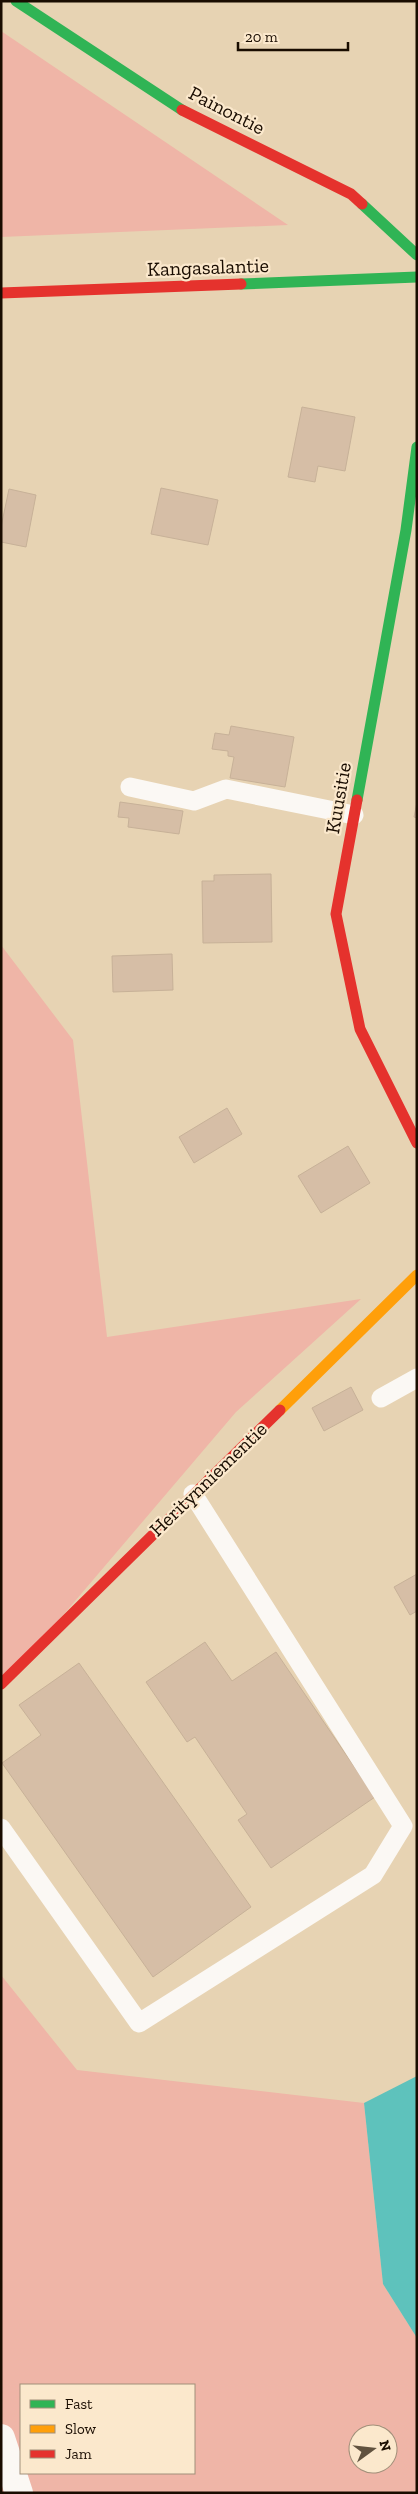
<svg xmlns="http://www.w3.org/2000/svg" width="418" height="2494" viewBox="0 0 418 2494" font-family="'Zilla Slab',serif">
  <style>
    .green { fill: #efb5a7; fill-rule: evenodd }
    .water { fill: #5ec2bc }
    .building { fill: #d6bea6; stroke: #c7b198 }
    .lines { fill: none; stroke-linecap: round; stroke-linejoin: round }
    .lane { stroke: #fbf8f4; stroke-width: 19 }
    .street { stroke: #fbf8f4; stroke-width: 28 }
    .fast { stroke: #30b455; stroke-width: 11 }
    .slow { stroke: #ff9f0a; stroke-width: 11 }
    .jam { stroke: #e5322d; stroke-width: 11 }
    .labels { text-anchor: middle; stroke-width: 4.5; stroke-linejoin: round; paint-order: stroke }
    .street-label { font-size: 20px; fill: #190c00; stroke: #fbe8cc }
  </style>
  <rect width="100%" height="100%" fill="#e7d3b3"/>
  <!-- green -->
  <path class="green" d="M 1,31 L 288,225 L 1,237 Z
    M 1,945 L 73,1040 L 107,1337 L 361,1299 L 236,1412 L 1,1688 Z
    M 1,1975 L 77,2070 L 364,2103 L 383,2284 L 417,2338 L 417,2493 L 1,2493 ZM 21,2385 L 194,2385 L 194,2473 L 21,2473 ZM 358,2434 L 388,2434 L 388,2464 L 358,2464 Z"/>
  <!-- water -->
  <path class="water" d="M 417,2076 L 417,2338 L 383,2284 L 364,2103 Z"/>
  <!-- building -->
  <path class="building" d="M 302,407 L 355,417 L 345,471 L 318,466 L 315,482 L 288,477 Z
    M 161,488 L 218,500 L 208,545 L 151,534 Z
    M 9,489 L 36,495 L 26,547 L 1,542 L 1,527 Z
    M 231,726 L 294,737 L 285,787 L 230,778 L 234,757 L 228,756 L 228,751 L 212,749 L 215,733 L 229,735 Z
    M 120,802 L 183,811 L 179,834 L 128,827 L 129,818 L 118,817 Z
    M 417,802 L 417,818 L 414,817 Z
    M 271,874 L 272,942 L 203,943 L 202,881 L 214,881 L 214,875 Z
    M 172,954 L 173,990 L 113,992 L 112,956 Z
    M 227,1108 L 242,1134 L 194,1163 L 179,1137 Z
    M 348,1146 L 370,1183 L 321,1213 L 298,1176 Z
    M 351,1387 L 363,1410 L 324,1431 L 312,1408 Z
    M 417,1574 L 417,1611 L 410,1615 L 394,1587 Z
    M 205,1642 L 232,1681 L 276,1652 L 375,1797 L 271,1868 L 238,1820 L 247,1814 L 195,1737 L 187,1742 L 146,1682 Z
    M 79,1663 L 251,1907 L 153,1977 L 2,1763 L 41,1735 L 19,1705 Z"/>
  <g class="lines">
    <!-- lane -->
    <path class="lane" d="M 130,787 L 194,801 L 226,789 L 354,815
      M 381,1398 L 417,1378
      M 1,1828 L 139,2023 L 373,1875 L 403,1826 L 193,1494"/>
    <!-- street -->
    <path class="street" d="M 1,2438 L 19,2493"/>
    <!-- fast -->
    <path class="fast" d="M 16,1 L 182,110
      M 362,204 L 417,255
      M 241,284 L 417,277
      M 357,800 L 406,530 L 417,447"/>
    <!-- slow -->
    <path class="slow" d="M 280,1410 L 417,1275"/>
    <!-- jam -->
    <path class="jam" d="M 182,110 L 351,194 L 362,204
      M 1,293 L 241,284
      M 357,800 L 336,914 L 360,1029 L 417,1143
      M 1,1684 L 280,1410"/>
  </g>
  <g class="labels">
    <!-- street labels -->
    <g class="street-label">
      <text transform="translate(227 110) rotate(27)" y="7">Painontie</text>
      <text transform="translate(208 267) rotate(-2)" y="7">Kangasalantie</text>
      <text transform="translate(338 798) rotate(-80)" y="7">Kuusitie</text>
      <text transform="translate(208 1479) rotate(-44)" y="7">Heritynniementie</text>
    </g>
  </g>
  <!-- border -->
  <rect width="418" height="2494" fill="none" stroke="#190c00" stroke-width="5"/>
  <!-- legend -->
  <rect x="20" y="2384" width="175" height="90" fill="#fbe8cc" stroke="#a1907a"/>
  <rect x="30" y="2400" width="25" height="8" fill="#30b455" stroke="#a1907a"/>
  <text x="65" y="2409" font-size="15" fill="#190c00">Fast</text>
  <rect x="30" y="2425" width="25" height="8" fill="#ff9f0a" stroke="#a1907a"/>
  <text x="65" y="2434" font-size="15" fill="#190c00">Slow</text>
  <rect x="30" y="2450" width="25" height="8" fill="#e5322d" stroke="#a1907a"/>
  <text x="65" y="2459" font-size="15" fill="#190c00">Jam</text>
  <!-- north arrow -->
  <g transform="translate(373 2449) rotate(75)"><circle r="24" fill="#fbe8cc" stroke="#a1907a"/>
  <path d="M0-4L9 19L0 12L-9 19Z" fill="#61523f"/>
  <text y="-8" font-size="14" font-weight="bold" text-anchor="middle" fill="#190c00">N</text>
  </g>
  <!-- scale -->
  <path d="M238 42v8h110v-8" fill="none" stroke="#190c00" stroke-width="2.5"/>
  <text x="245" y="42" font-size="15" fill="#190c00" stroke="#fbe8cc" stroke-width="4" paint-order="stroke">20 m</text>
</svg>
